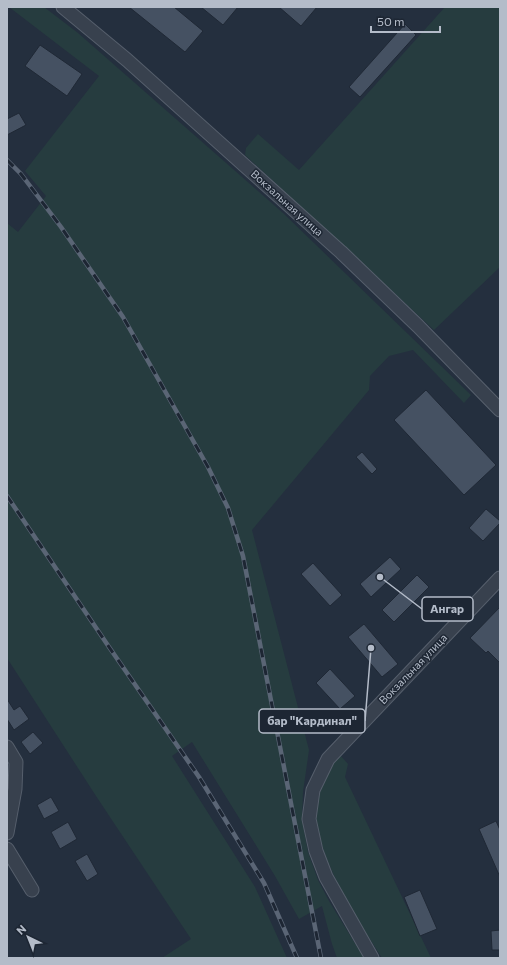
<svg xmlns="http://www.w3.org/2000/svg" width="507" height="965" viewBox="0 0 507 965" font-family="Commissioner,sans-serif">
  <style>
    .green { fill: #263c3f }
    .building { fill: #455162; stroke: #1f2835 }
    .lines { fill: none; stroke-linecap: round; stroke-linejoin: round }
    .minor-casing { stroke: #565f6c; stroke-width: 15 }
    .minor { stroke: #38414e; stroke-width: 13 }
    .rail-casing { stroke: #5a6575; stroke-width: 4.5 }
    .rail { stroke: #1d2633; stroke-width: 3; stroke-dasharray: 9; stroke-linecap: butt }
    .labels { text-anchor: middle; stroke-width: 3; stroke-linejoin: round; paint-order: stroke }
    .street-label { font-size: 11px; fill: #b4bcc9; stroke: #1d2633 }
    .leader { fill: none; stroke: #b4bcc9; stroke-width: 1.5 }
    .callout-dot { fill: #b4bcc9; stroke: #1d2633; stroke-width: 1.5 }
    .callout { fill: #1d2633; stroke: #b4bcc9; stroke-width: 1.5 }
    .callout-label { font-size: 12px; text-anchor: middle; font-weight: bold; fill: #b4bcc9 }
  </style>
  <rect width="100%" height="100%" fill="#242f3e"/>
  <!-- green -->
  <path class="green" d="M 9,7 L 44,7 L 78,33 L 283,213 L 471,395 L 464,403 L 413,350 L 389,356 L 370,376 L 369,390 L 252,530 L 309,750 L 303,792 L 302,820 L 308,852 L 318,880 L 329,901 L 364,958 L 337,958 L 332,944 L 322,906 L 299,919 L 275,876 L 192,742 L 172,756 L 255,887 L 287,958 L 162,958 L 191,939 L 96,796 L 7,658 L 7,223 L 18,232 L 46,196 L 25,171 L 99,76 Z
    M 445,7 L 500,7 L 500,267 L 434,330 L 245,155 L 246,148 L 258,134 L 299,170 Z
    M 340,755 L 348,764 L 345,777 L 431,958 L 382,958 C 355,915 310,849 316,797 C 317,783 331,766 340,755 Z"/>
  <!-- building -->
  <path class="building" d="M 129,7 L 174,7 L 203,31 L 185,52 Z
    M 201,7 L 238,7 L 223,25 Z
    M 279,7 L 317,7 L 301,26 Z
    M 405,24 L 416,35 L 360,97 L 349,87 Z
    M 40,45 L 82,74 L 67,96 L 25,66 Z
    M 19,113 L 26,125 L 7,135 L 7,119 Z
    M 426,390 L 496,465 L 464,495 L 394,420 Z
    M 362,452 L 377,469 L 372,474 L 356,457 Z
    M 486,509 L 500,521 L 500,523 L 483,541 L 469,528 Z
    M 390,557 L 401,569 L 371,597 L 360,584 Z
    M 313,563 L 342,595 L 330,606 L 301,574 Z
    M 417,575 L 429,587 L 394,622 L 382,610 Z
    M 500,607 L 500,663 L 488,651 L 486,653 L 470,638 Z
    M 364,624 L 398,664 L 382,677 L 348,637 Z
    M 330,669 L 355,696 L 340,709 L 316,683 Z
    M 7,699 L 14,710 L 20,706 L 29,719 L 14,730 L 7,719 Z
    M 33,732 L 43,743 L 30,754 L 21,742 Z
    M 51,797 L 59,811 L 44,819 L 37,805 Z
    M 496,821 L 500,830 L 500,877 L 479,829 Z
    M 68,822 L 77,839 L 60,849 L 51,832 Z
    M 87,854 L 98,874 L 87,881 L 75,861 Z
    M 420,890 L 437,929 L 420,936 L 404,897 Z
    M 500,930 L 500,950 L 492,950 L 491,931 Z"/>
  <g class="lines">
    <defs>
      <path id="minor" d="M 63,7 L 127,60 L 341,252 L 418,326 L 500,410
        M 7,747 L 16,762 L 15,789 L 7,833
        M 7,849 L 32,890
        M 372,958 L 326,877 L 316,851 L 309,819 L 313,790 L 328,759 L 500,578"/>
    </defs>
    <!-- minor casing -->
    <use href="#minor" class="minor-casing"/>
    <!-- minor -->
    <use href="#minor" class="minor"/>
    <defs>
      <path id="rail" d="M 7,160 L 21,174 L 61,227 L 123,317 L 208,467 L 228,508 L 243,556 L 321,958
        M 7,496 L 109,647 L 199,777 L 264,883 L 297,958"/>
    </defs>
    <!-- rail casing -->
    <use href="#rail" class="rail-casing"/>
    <!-- rail -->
    <use href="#rail" class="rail"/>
  </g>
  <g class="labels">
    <!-- street labels -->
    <g class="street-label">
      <text transform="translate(287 203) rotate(42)" y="4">Вокзальная улица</text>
      <text transform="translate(413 669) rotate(-46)" y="4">Вокзальная улица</text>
    </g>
  </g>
  <!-- callouts -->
  <path class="leader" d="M380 577L422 609M371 648L365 721"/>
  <g class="callout-dot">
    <circle cx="380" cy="577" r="4"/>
    <circle cx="371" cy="648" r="4"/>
  </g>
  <g class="callout">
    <rect x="422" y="597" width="51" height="24" rx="4"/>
    <rect x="259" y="709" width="106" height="24" rx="4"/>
  </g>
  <g class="callout-label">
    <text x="447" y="613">Ангар</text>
    <text x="312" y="725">бар "Кардинал"</text>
  </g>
  <!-- border -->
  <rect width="507" height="965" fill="none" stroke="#b4bcc9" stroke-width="16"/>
  <!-- north arrow -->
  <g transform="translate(28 937) rotate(317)" stroke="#1d2633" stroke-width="3" paint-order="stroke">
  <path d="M0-3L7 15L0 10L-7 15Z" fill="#b4bcc9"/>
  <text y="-6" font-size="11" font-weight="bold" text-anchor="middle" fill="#b4bcc9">N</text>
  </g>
  <!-- scale -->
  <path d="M371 26v6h69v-6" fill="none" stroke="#b4bcc9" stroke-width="2"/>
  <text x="377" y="26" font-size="12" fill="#b4bcc9" stroke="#1d2633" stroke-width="3" paint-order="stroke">50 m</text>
</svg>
